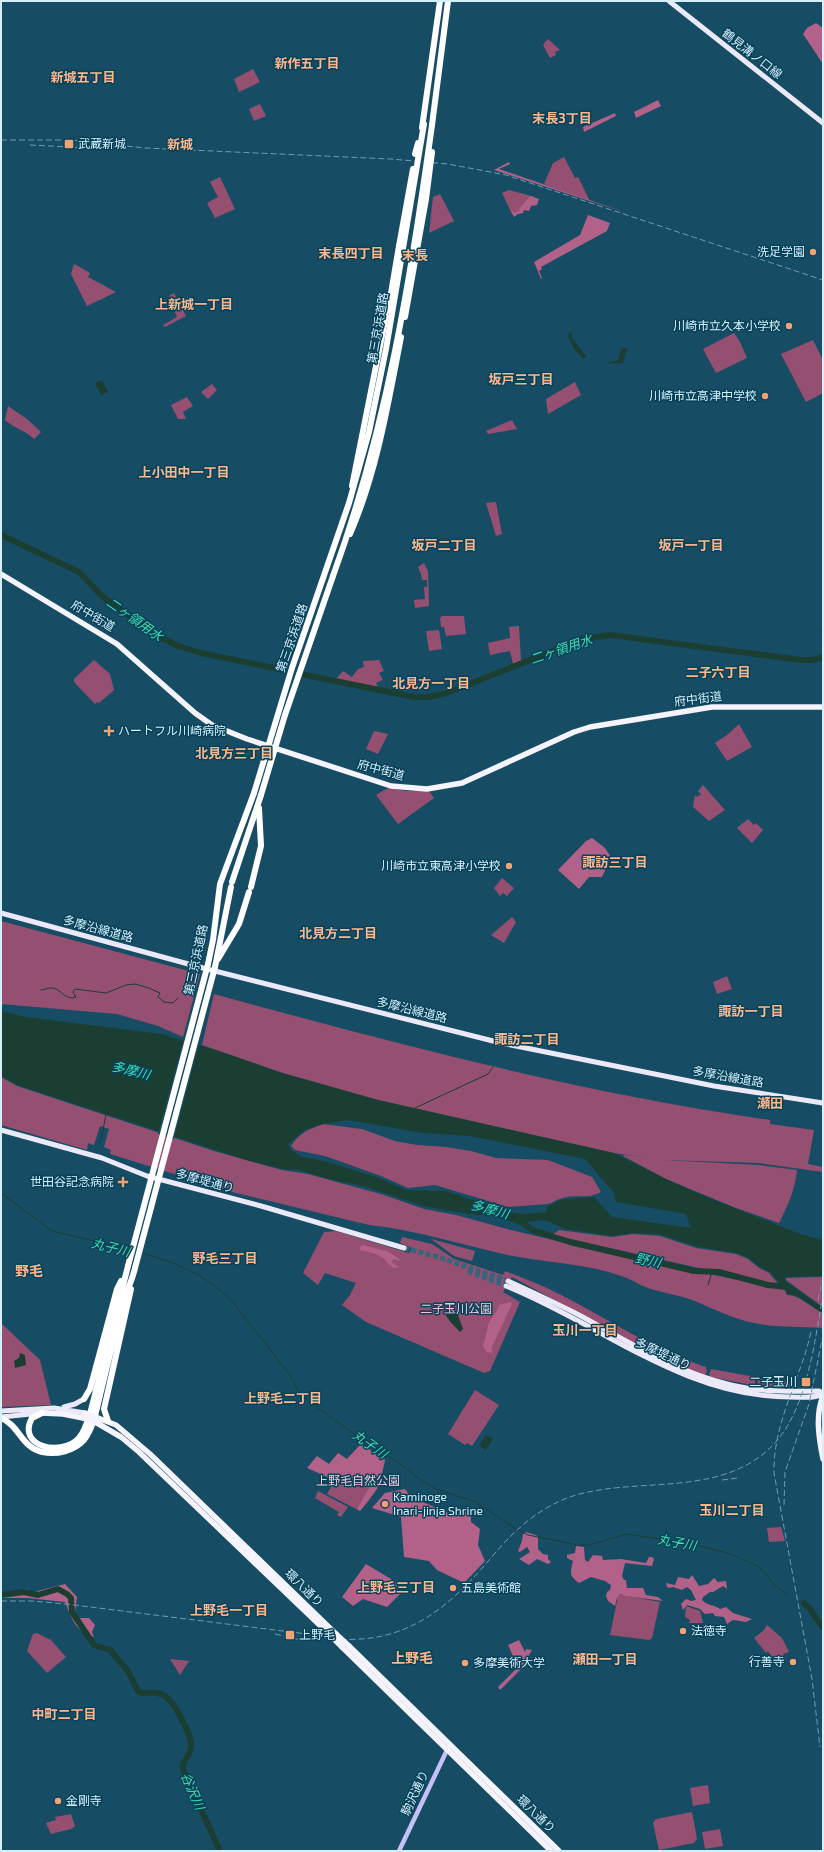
<svg xmlns="http://www.w3.org/2000/svg" width="824" height="1852" viewBox="0 0 824 1852" font-family="'Exo 2','Noto Sans JP',sans-serif">
  <style>
    .green { fill: #954f71 }
    .forest { fill: #b26188 }
    .water { fill: #1b3e33; fill-rule: evenodd }
    .pier { fill: #174d64 }
    .lines { fill: none; stroke-linecap: round; stroke-linejoin: round }
    .stream { stroke: #1b3e33; stroke-width: 1 }
    .river { stroke: #1b3e33; stroke-width: 6 }
    .primary-tunnel { stroke: #34657b; stroke-width: 5; stroke-dasharray: 5 2.5; stroke-linecap: butt }
    .secondary { stroke: #c7c0f7; stroke-width: 4.5 }
    .primary { stroke: #ebe9f8; stroke-width: 5 }
    .trunk { stroke: #f5f4fc; stroke-width: 5.5 }
    .motorway { stroke: #fff; stroke-width: 6 }
    .rail { stroke: #719aad; stroke-width: 1; stroke-dasharray: 6 3; stroke-linecap: butt }
    .trunk-bridge { stroke: #f5f4fc; stroke-width: 5.5 }
    .motorway-bridge { stroke: #fff; stroke-width: 6 }
    .poi-dot { fill: #efa377; stroke: #084258; stroke-width: 1.5 }
    .labels { text-anchor: middle; stroke-width: 3; stroke-linejoin: round; paint-order: stroke }
    .street-label { font-size: 12px; fill: #d5effd; stroke: #084258 }
    .poi-label { font-size: 12px; fill: #d5effd; stroke: #084258; text-anchor: start }
    .park-label { font-size: 12px; fill: #f5c7db; stroke: #084258 }
    .neighbourhood-label { font-size: 13px; font-weight: bold; fill: #feb68d; stroke: #084258 }
    .water-label { font-size: 13px; font-style: italic; fill: #3fdfb4; stroke: #084258 }
    .quarter-label { font-size: 14px; font-weight: bold; fill: #feb68d; stroke: #084258 }
  </style>
  <rect width="100%" height="100%" fill="#174d64"/>
  <!-- green -->
  <path class="green" d="M 548,39 L 560,50 L 555,52 L 556,55 L 550,58 L 543,45 Z
    M 253,69 L 260,82 L 239,92 L 234,79 Z
    M 260,104 L 266,116 L 254,121 L 249,109 Z
    M 564,157 L 575,178 L 578,177 L 590,201 L 544,184 L 553,163 Z
    M 220,177 L 235,209 L 215,218 L 207,203 L 218,197 L 210,182 Z
    M 509,190 L 535,197 L 521,213 L 512,214 L 502,193 Z
    M 440,194 L 454,221 L 429,233 L 433,197 Z
    M 74,264 L 90,273 L 88,277 L 116,292 L 87,306 L 71,274 Z
    M 174,293 L 186,316 L 165,327 L 163,325 L 177,317 L 174,310 L 176,309 L 169,296 Z
    M 734,333 L 740,342 L 747,358 L 716,373 L 703,349 Z
    M 813,340 L 823,360 L 823,393 L 806,402 L 781,354 Z
    M 575,382 L 581,395 L 548,414 L 546,399 Z
    M 212,384 L 217,390 L 208,399 L 201,392 Z
    M 187,397 L 193,406 L 183,412 L 186,419 L 178,419 L 171,405 Z
    M 8,406 L 27,419 L 41,432 L 34,439 C 25,430 15,429 5,420 Z
    M 512,420 L 517,429 L 488,434 L 486,431 Z
    M 496,502 L 502,534 L 496,536 L 486,503 Z
    M 424,563 L 428,571 L 429,606 L 415,608 L 414,600 L 425,599 L 424,587 L 427,587 L 427,580 L 422,580 L 421,574 L 418,567 Z
    M 442,616 L 464,616 L 466,634 L 446,636 L 444,627 L 441,627 L 440,618 Z
    M 519,626 L 521,661 L 513,664 L 510,651 L 490,655 L 488,643 L 510,638 L 509,627 Z
    M 439,630 L 442,649 L 429,651 L 426,631 Z
    M 94,660 L 110,674 L 114,690 L 99,703 L 97,702 L 95,704 L 74,682 L 74,679 Z
    M 379,660 L 384,671 L 379,673 L 383,680 L 376,683 L 378,687 L 336,679 L 343,671 L 352,677 L 358,669 L 364,667 L 363,661 Z
    M 739,724 L 752,747 L 727,761 L 715,743 L 727,735 Z
    M 374,731 L 388,734 L 378,754 L 366,749 Z
    M 703,785 L 725,810 L 709,821 L 693,807 L 695,795 L 697,797 L 701,794 L 698,791 Z
    M 388,788 L 407,791 L 429,791 L 434,798 L 398,824 L 376,795 Z
    M 748,819 L 754,825 L 756,823 L 763,830 L 752,843 L 737,828 Z
    M 502,878 L 514,888 L 507,896 L 503,893 L 500,896 L 494,888 Z
    M 512,917 L 516,922 L 504,943 L 491,935 Z
    M 1,921 L 200,974 L 183,1037 L 158,1026 L 117,1014 L 1,1004 Z
    M 727,976 L 732,989 L 717,994 L 713,982 Z
    M 214,994 C 397,1044 581,1093 770,1120 L 770,1124 L 814,1130 L 808,1164 L 823,1167 L 823,1172 L 759,1163 L 663,1160 L 759,1165 L 797,1170 C 795,1190 788,1205 779,1223 L 736,1208 L 666,1179 L 623,1156 L 625,1155 L 647,1158 L 614,1153 L 378,1100 L 283,1073 L 202,1045 Z
    M 1,1077 L 17,1086 L 214,1151 L 282,1170 L 308,1174 L 384,1195 L 424,1209 L 456,1215 L 511,1230 L 633,1259 L 784,1289 L 787,1295 C 800,1295 811,1308 823,1313 L 823,1328 C 800,1326 777,1328 754,1323 C 733,1319 712,1308 692,1300 C 678,1295 665,1293 651,1289 C 641,1286 633,1280 624,1277 C 587,1263 546,1263 508,1255 C 462,1245 417,1230 369,1225 L 236,1193 L 110,1154 L 111,1150 L 104,1147 L 109,1129 L 100,1126 L 94,1145 L 88,1143 L 87,1150 L 1,1125 Z
    M 323,1124 L 362,1129 L 395,1141 L 417,1145 L 446,1147 L 471,1151 L 496,1158 L 548,1160 L 592,1177 L 601,1192 C 588,1200 573,1193 560,1199 C 555,1200 553,1203 548,1204 L 508,1207 L 435,1185 L 408,1188 L 381,1176 L 325,1156 L 295,1150 L 291,1146 C 299,1133 309,1129 323,1124 Z
    M 559,1230 L 612,1237 L 633,1234 L 660,1236 L 696,1248 L 736,1254 L 748,1259 L 759,1268 L 769,1273 L 779,1285 L 767,1284 L 716,1270 L 708,1270 L 552,1235 Z
    M 336,1231 L 409,1253 L 412,1248 L 400,1243 L 402,1237 L 432,1244 L 454,1259 L 503,1275 L 505,1271 C 526,1279 547,1287 567,1298 C 613,1322 656,1351 706,1367 L 707,1372 L 705,1375 L 702,1374 L 671,1363 L 512,1277 L 503,1292 L 520,1302 L 490,1371 L 484,1373 L 380,1328 L 366,1322 L 342,1305 L 350,1295 L 356,1283 L 325,1273 L 318,1285 L 303,1273 L 324,1232 Z
    M 431,1239 L 475,1251 L 472,1261 L 454,1256 Z
    M 823,1277 L 823,1307 L 786,1280 L 786,1278 Z
    M 1,1323 L 40,1360 L 51,1405 L 1,1407 Z
    M 711,1369 L 755,1377 L 755,1384 L 752,1385 L 711,1377 L 709,1375 Z
    M 760,1378 L 790,1381 L 790,1383 L 792,1383 L 790,1387 L 760,1385 L 757,1383 Z
    M 475,1390 L 499,1405 L 472,1446 L 467,1443 L 465,1445 L 448,1434 Z
    M 361,1444 L 385,1460 C 381,1484 376,1493 360,1511 L 327,1494 L 347,1459 Z
    M 318,1491 L 348,1507 L 341,1517 L 337,1515 L 339,1512 L 315,1498 Z
    M 781,1527 L 785,1541 L 769,1542 L 767,1528 Z
    M 618,1594 L 660,1602 L 652,1638 L 649,1640 L 610,1635 L 617,1601 L 616,1595 Z
    M 686,1606 L 700,1611 L 703,1623 L 689,1623 L 690,1620 L 685,1617 Z
    M 767,1625 L 782,1638 L 789,1652 L 783,1654 L 786,1660 L 776,1664 L 768,1651 L 766,1653 L 754,1638 L 763,1631 Z
    M 37,1633 L 51,1640 L 66,1657 L 47,1673 L 27,1651 L 33,1634 Z
    M 170,1659 L 189,1661 L 180,1675 Z
    M 708,1785 L 710,1803 L 693,1806 L 690,1788 Z
    M 692,1812 L 697,1839 L 694,1843 L 659,1850 L 653,1823 L 656,1819 Z
    M 71,1814 L 75,1826 L 71,1829 L 51,1834 L 46,1823 L 56,1820 L 55,1817 Z
    M 720,1829 L 723,1846 L 705,1849 L 702,1832 Z"/>
  <!-- forest -->
  <path class="forest" d="M 816,23 L 823,28 L 823,64 L 803,34 L 807,28 Z
    M 658,100 L 661,106 L 636,118 L 634,112 Z
    M 615,113 L 616,116 L 584,132 L 583,127 Z
    M 509,162 L 510,164 L 499,169 L 627,213 L 494,170 Z
    M 530,196 L 539,199 L 537,205 L 531,206 L 529,211 L 524,210 L 523,213 L 518,214 L 514,217 L 511,211 L 512,210 L 514,213 L 520,211 L 519,209 Z
    M 588,215 L 610,223 L 607,231 L 541,267 L 542,269 L 539,271 L 542,278 L 541,279 L 534,262 L 580,235 Z
    M 592,838 L 605,848 L 611,857 L 602,877 L 589,877 L 579,889 L 558,870 L 586,841 Z
    M 363,1245 L 389,1252 L 402,1261 L 393,1259 L 392,1263 L 399,1267 L 395,1268 C 389,1266 388,1262 383,1258 C 376,1253 368,1252 360,1250 L 360,1247 Z
    M 511,1302 L 512,1304 L 492,1347 L 492,1353 L 487,1352 L 483,1346 L 489,1322 L 498,1309 L 499,1305 Z
    M 361,1444 L 385,1460 L 377,1489 L 360,1511 L 357,1509 L 369,1488 L 365,1485 L 332,1479 L 307,1468 L 317,1456 L 329,1464 L 338,1453 L 347,1459 Z
    M 405,1489 L 411,1497 L 448,1513 L 465,1510 L 471,1512 L 471,1522 L 480,1529 L 478,1545 L 485,1561 L 464,1583 L 437,1570 L 429,1561 L 404,1557 L 401,1517 L 372,1508 L 385,1493 Z
    M 526,1532 L 538,1536 L 538,1549 L 543,1554 L 548,1555 L 548,1559 L 551,1562 L 548,1564 L 537,1559 L 529,1565 L 519,1559 L 530,1552 L 527,1547 L 520,1552 L 518,1551 L 522,1541 L 523,1534 Z
    M 576,1546 L 584,1547 L 585,1560 L 588,1562 L 593,1555 L 602,1556 L 603,1560 L 621,1559 L 646,1563 L 649,1557 L 652,1557 L 654,1559 L 652,1566 L 625,1563 L 622,1576 L 624,1580 L 626,1580 L 627,1588 L 643,1588 L 646,1595 L 658,1597 L 663,1601 L 626,1596 L 620,1594 L 617,1597 L 615,1606 L 608,1601 L 606,1596 L 607,1592 L 610,1590 L 611,1585 L 605,1581 L 591,1577 L 579,1583 C 569,1576 570,1573 573,1561 L 567,1558 L 567,1555 L 575,1553 Z
    M 366,1564 L 406,1588 L 387,1607 L 363,1599 L 353,1606 L 342,1597 Z
    M 692,1575 L 699,1586 L 708,1584 L 714,1578 L 718,1582 L 726,1581 L 727,1589 L 723,1586 L 713,1592 L 710,1592 L 703,1597 L 702,1600 C 710,1607 713,1604 720,1609 L 726,1607 L 733,1613 L 752,1619 L 746,1622 L 733,1620 L 727,1624 L 724,1617 L 715,1616 L 713,1613 L 705,1614 L 700,1609 L 687,1605 L 683,1610 L 681,1604 L 686,1599 L 691,1601 L 696,1600 L 691,1590 L 687,1587 L 682,1590 L 673,1587 L 669,1588 L 667,1587 L 666,1583 L 675,1585 L 678,1577 L 689,1579 Z
    M 65,1584 L 77,1597 L 75,1612 L 76,1618 L 89,1618 L 95,1625 L 92,1632 L 94,1637 C 76,1633 71,1617 65,1602 L 27,1598 L 1,1598 L 1,1594 L 18,1592 L 26,1589 L 34,1592 Z
    M 519,1640 L 525,1652 L 526,1649 L 532,1650 L 521,1669 L 500,1690 L 498,1687 L 518,1667 L 508,1645 Z"/>
  <!-- water -->
  <path class="water" d="M 571,330 L 572,338 L 587,357 L 583,359 L 574,349 L 568,336 Z
    M 622,347 L 627,349 L 623,363 L 605,364 L 618,360 Z
    M 102,380 L 108,392 L 101,395 L 95,383 Z
    M 1,1011 L 26,1017 L 162,1034 L 219,1051 L 282,1073 L 378,1100 L 614,1153 L 666,1179 L 697,1193 L 800,1234 L 823,1240 L 823,1276 L 785,1277 L 785,1281 L 823,1308 L 823,1313 C 811,1307 800,1294 787,1294 L 785,1289 L 770,1272 L 760,1267 L 748,1258 L 737,1253 L 698,1247 L 659,1234 L 633,1233 L 612,1236 L 565,1229 L 545,1220 L 525,1222 L 522,1225 L 488,1214 L 477,1215 L 427,1207 L 363,1186 L 332,1180 L 299,1170 L 282,1169 L 246,1160 L 17,1085 L 1,1076 ZM 348,1120 L 422,1133 L 470,1136 L 585,1159 L 614,1193 L 616,1202 L 686,1214 L 691,1228 L 612,1217 L 594,1197 L 560,1200 L 547,1207 L 546,1212 L 524,1214 L 508,1212 L 446,1191 L 406,1190 L 379,1178 L 325,1161 L 302,1157 L 291,1150 L 288,1144 L 305,1130 L 323,1124 Z
    M 448,1309 L 458,1315 L 463,1329 L 460,1332 C 455,1326 447,1320 445,1312 Z
    M 20,1353 L 25,1355 L 26,1365 L 15,1368 L 14,1361 L 19,1358 Z
    M 486,1435 L 493,1439 L 486,1450 L 479,1446 Z"/>
  <!-- pier -->
  <path class="pier" d="M 184,1038 L 199,1043 L 174,1139 L 158,1134 Z"/>
  <g class="lines">
    <!-- stream -->
    <path class="stream" d="M 820,631 L 823,629
      M 41,990 C 45,990 49,987 53,988 C 62,990 66,1001 76,997 L 73,992 L 75,989 L 106,993 L 126,985 L 135,984 L 149,988 L 160,993 L 158,997 L 164,1002 L 173,1003 L 178,998
      M 415,1108 L 488,1074 L 493,1067
      M 100,1144 L 106,1115
      M 1,1193 L 52,1231 L 129,1249
      M 142,1253 L 171,1262 L 199,1275 L 219,1289 L 234,1304 L 290,1375 L 299,1392 L 311,1403 L 364,1441 L 399,1463 L 422,1481 L 436,1489 L 476,1502 L 516,1529 L 528,1535 L 578,1545 L 590,1545 L 626,1534 L 693,1544 L 731,1554 L 759,1567 L 775,1585 L 787,1594
      M 708,1285 L 712,1272"/>
    <!-- river -->
    <path class="river" d="M 1,535 L 79,572 L 103,597 L 156,635 L 178,646 L 201,653 L 284,670
      M 305,675 L 414,697 L 429,697 L 447,693 L 583,639 L 610,635 L 801,660 L 812,660 L 823,657
      M 518,1219 L 532,1230 L 570,1242 L 694,1271 L 719,1272 L 768,1285 L 787,1287
      M 1,1595 L 24,1592 L 38,1595 L 58,1589 L 67,1594 L 71,1598 L 72,1612 L 94,1645 L 110,1650 L 128,1671 L 138,1691 L 141,1693 C 150,1693 156,1691 165,1696 C 174,1702 193,1737 191,1748 C 190,1757 181,1760 183,1770 L 220,1851
      M 804,1603 L 810,1609 L 823,1628"/>
    <!-- primary-tunnel -->
    <path class="primary-tunnel" d="M 404,1248 L 438,1257 L 508,1281
      M 468,1271 L 506,1286"/>
    <!-- secondary -->
    <path class="secondary" d="M 399,1851 L 448,1748"/>
    <!-- primary -->
    <path class="primary" d="M 669,1 L 823,123
      M 1,913 L 203,968 L 501,1043 L 714,1086 L 823,1103
      M 1,1130 L 102,1158 L 147,1176 L 261,1206 L 404,1248
      M 508,1281 C 532,1292 556,1303 579,1315 C 629,1342 675,1372 731,1385 C 760,1392 790,1392 819,1391 L 823,1393
      M 506,1286 C 601,1324 683,1397 790,1397 C 800,1397 814,1399 823,1394
      M 64,1407 L 75,1404 L 84,1399
      M 1,1411 L 54,1408 L 85,1413
      M 1,1417 L 41,1413"/>
    <!-- trunk -->
    <path class="trunk" d="M 1,574 L 117,644 L 195,713 L 212,725 L 247,739 L 391,786 L 427,789 L 462,783 L 574,732 L 590,727 L 712,707 L 823,707
      M 823,1396 C 815,1415 819,1439 823,1459
      M 42,1413 L 63,1414 L 83,1418
      M 98,1418 L 116,1425 L 150,1454 L 336,1634
      M 97,1423 L 121,1437 L 139,1452 L 329,1634
      M 349,1646 L 559,1851
      M 342,1647 L 551,1851"/>
    <!-- motorway -->
    <path class="motorway" d="M 432,125 L 448,1
      M 422,128 L 440,1
      M 415,154 L 418,143
      M 388,311 L 399,246
      M 405,317 L 426,199
      M 352,486 L 386,316
      M 350,534 C 377,472 388,404 401,337
      M 285,715 L 333,576
      M 232,882 L 261,795
      M 251,887 L 261,846 L 259,808
      M 218,959 L 239,924 L 249,892
      M 208,964 L 213,940 L 220,884 L 254,793
      M 215,967 L 231,887
      M 84,1399 L 90,1389 L 117,1289 L 121,1281
      M 42,1413 L 32,1418 C 16,1447 62,1457 79,1438 C 86,1430 88,1419 91,1410 L 128,1266
      M 1,1418 C 19,1425 22,1448 42,1452 C 57,1455 74,1451 84,1440 C 94,1427 97,1407 101,1391 C 108,1363 115,1334 122,1305 C 126,1293 132,1281 135,1268
      M 108,1421 L 104,1409 L 131,1289"/>
    <!-- rail -->
    <path class="rail" d="M 1,140 L 69,140 L 145,148 L 391,159 L 448,164 L 506,175 L 823,280
      M 30,145 L 107,149
      M 818,1300 L 823,1277
      M 811,1332 C 800,1381 773,1422 774,1473 L 812,1679 L 820,1747
      M 722,1480 L 738,1478
      M 784,1505 L 785,1472 L 809,1404 L 823,1335
      M 1,1601 L 32,1601 L 66,1604 L 291,1632 C 303,1633 315,1636 326,1638 C 401,1647 444,1613 490,1559 C 513,1531 540,1506 576,1495 C 639,1477 717,1497 769,1449 C 807,1414 814,1344 823,1295
      M 275,1634 L 296,1639 L 312,1640"/>
    <!-- trunk-bridge -->
    <path class="trunk-bridge" d="M 85,1413 L 98,1418
      M 83,1418 L 97,1423
      M 329,1634 L 342,1647
      M 336,1634 L 349,1646"/>
    <!-- motorway-bridge -->
    <path class="motorway-bridge" d="M 426,199 L 432,152
      M 399,246 L 413,169
      M 333,576 C 386,431 411,278 432,125
      M 254,793 L 292,668 L 349,503 L 369,432 L 386,349 L 424,124
      M 261,795 L 285,715
      M 128,1266 L 208,964
      M 135,1268 L 215,967"/>
  </g>
  <!-- markers -->
  <g class="poi-dot">
    <rect x="64" y="139" width="10" height="10" rx="2"/>
    <circle cx="813" cy="252" r="4"/>
    <circle cx="789" cy="326" r="4"/>
    <circle cx="765" cy="396" r="4"/>
    <path d="M107 725h4v4h4v4h-4v4h-4v-4h-4v-4h4z"/>
    <circle cx="509" cy="866" r="4"/>
    <path d="M121 1176h4v4h4v4h-4v4h-4v-4h-4v-4h4z"/>
    <rect x="801" y="1377" width="10" height="10" rx="2"/>
    <circle cx="385" cy="1504" r="4"/>
    <circle cx="453" cy="1588" r="4"/>
    <circle cx="683" cy="1631" r="4"/>
    <rect x="285" y="1630" width="10" height="10" rx="2"/>
    <circle cx="793" cy="1662" r="4"/>
    <circle cx="465" cy="1663" r="4"/>
    <circle cx="58" cy="1801" r="4"/>
  </g>
  <g class="labels">
    <!-- street labels -->
    <g class="street-label">
      <text transform="translate(752 54) rotate(38)" y="4">鶴見溝ノ口線</text>
      <text transform="translate(378 328) rotate(-80)" y="4">第三京浜道路</text>
      <text transform="translate(93 616) rotate(31)" y="4">府中街道</text>
      <text transform="translate(292 638) rotate(-71)" y="4">第三京浜道路</text>
      <text transform="translate(698 699) rotate(-7)" y="4">府中街道</text>
      <text transform="translate(381 770) rotate(15)" y="4">府中街道</text>
      <text transform="translate(98 929) rotate(15)" y="4">多摩沿線道路</text>
      <text transform="translate(196 960) rotate(-78)" y="4">第三京浜道路</text>
      <text transform="translate(412 1010) rotate(14)" y="4">多摩沿線道路</text>
      <text transform="translate(728 1077) rotate(10)" y="4">多摩沿線道路</text>
      <text transform="translate(205 1181) rotate(15)" y="4">多摩堤通り</text>
      <text transform="translate(663 1354) rotate(25)" y="4">多摩堤通り</text>
      <text transform="translate(304 1588) rotate(44)" y="4">環八通り</text>
      <text transform="translate(415 1793) rotate(-65)" y="4">駒沢通り</text>
      <text transform="translate(536 1814) rotate(44)" y="4">環八通り</text>
    </g>
    <!-- poi labels -->
    <g class="poi-label">
      <text x="78" y="148">武蔵新城</text>
      <text x="805" y="256" text-anchor="end">洗足学園</text>
      <text x="781" y="330" text-anchor="end">川崎市立久本小学校</text>
      <text x="757" y="400" text-anchor="end">川崎市立高津中学校</text>
      <text x="118" y="735">ハートフル川崎病院</text>
      <text x="501" y="870" text-anchor="end">川崎市立東高津小学校</text>
      <text x="114" y="1186" text-anchor="end">世田谷記念病院</text>
      <text x="797" y="1386" text-anchor="end">二子玉川</text>
      <text x="393" y="1501">Kaminoge<tspan x="393" dy="14">Inari-jinja Shrine</tspan></text>
      <text x="461" y="1592">五島美術館</text>
      <text x="691" y="1635">法徳寺</text>
      <text x="299" y="1639">上野毛</text>
      <text x="785" y="1666" text-anchor="end">行善寺</text>
      <text x="473" y="1667">多摩美術大学</text>
      <text x="66" y="1805">金剛寺</text>
    </g>
    <!-- park labels -->
    <g class="park-label">
      <text x="456" y="1313">二子玉川公園</text>
      <text x="358" y="1485">上野毛自然公園</text>
    </g>
    <!-- neighbourhood labels -->
    <g class="neighbourhood-label">
      <text x="307" y="68">新作五丁目</text>
      <text x="83" y="82">新城五丁目</text>
      <text x="562" y="123">末長3丁目</text>
      <text x="180" y="149">新城</text>
      <text x="351" y="258">末長四丁目</text>
      <text x="415" y="260">末長</text>
      <text x="194" y="309">上新城一丁目</text>
      <text x="521" y="384">坂戸三丁目</text>
      <text x="184" y="477">上小田中一丁目</text>
      <text x="444" y="550">坂戸二丁目</text>
      <text x="691" y="550">坂戸一丁目</text>
      <text x="718" y="677">二子六丁目</text>
      <text x="431" y="688">北見方一丁目</text>
      <text x="234" y="758">北見方三丁目</text>
      <text x="615" y="867">諏訪三丁目</text>
      <text x="338" y="938">北見方二丁目</text>
      <text x="751" y="1016">諏訪一丁目</text>
      <text x="527" y="1044">諏訪二丁目</text>
      <text x="770" y="1108">瀬田</text>
      <text x="225" y="1263">野毛三丁目</text>
      <text x="585" y="1335">玉川一丁目</text>
      <text x="283" y="1403">上野毛二丁目</text>
      <text x="732" y="1515">玉川二丁目</text>
      <text x="396" y="1592">上野毛三丁目</text>
      <text x="229" y="1615">上野毛一丁目</text>
      <text x="605" y="1664">瀬田一丁目</text>
      <text x="64" y="1719">中町二丁目</text>
    </g>
    <!-- water labels -->
    <g class="water-label">
      <text transform="translate(135 619) rotate(35)" y="5">二ヶ領用水</text>
      <text transform="translate(561 649) rotate(-19)" y="5">二ヶ領用水</text>
      <text transform="translate(131 1070) rotate(14)" y="5">多摩川</text>
      <text transform="translate(490 1209) rotate(15)" y="5">多摩川</text>
      <text transform="translate(111 1247) rotate(14)" y="5">丸子川</text>
      <text transform="translate(648 1260) rotate(13)" y="5">野川</text>
      <text transform="translate(370 1444) rotate(35)" y="5">丸子川</text>
      <text transform="translate(677 1542) rotate(10)" y="5">丸子川</text>
      <text transform="translate(193 1791) rotate(67)" y="5">谷沢川</text>
    </g>
    <!-- quarter labels -->
    <g class="quarter-label">
      <text x="29" y="1276">野毛</text>
      <text x="412" y="1663">上野毛</text>
    </g>
  </g>
  <!-- border -->
  <rect width="824" height="1852" fill="none" stroke="#d5effd" stroke-width="4"/>
</svg>
